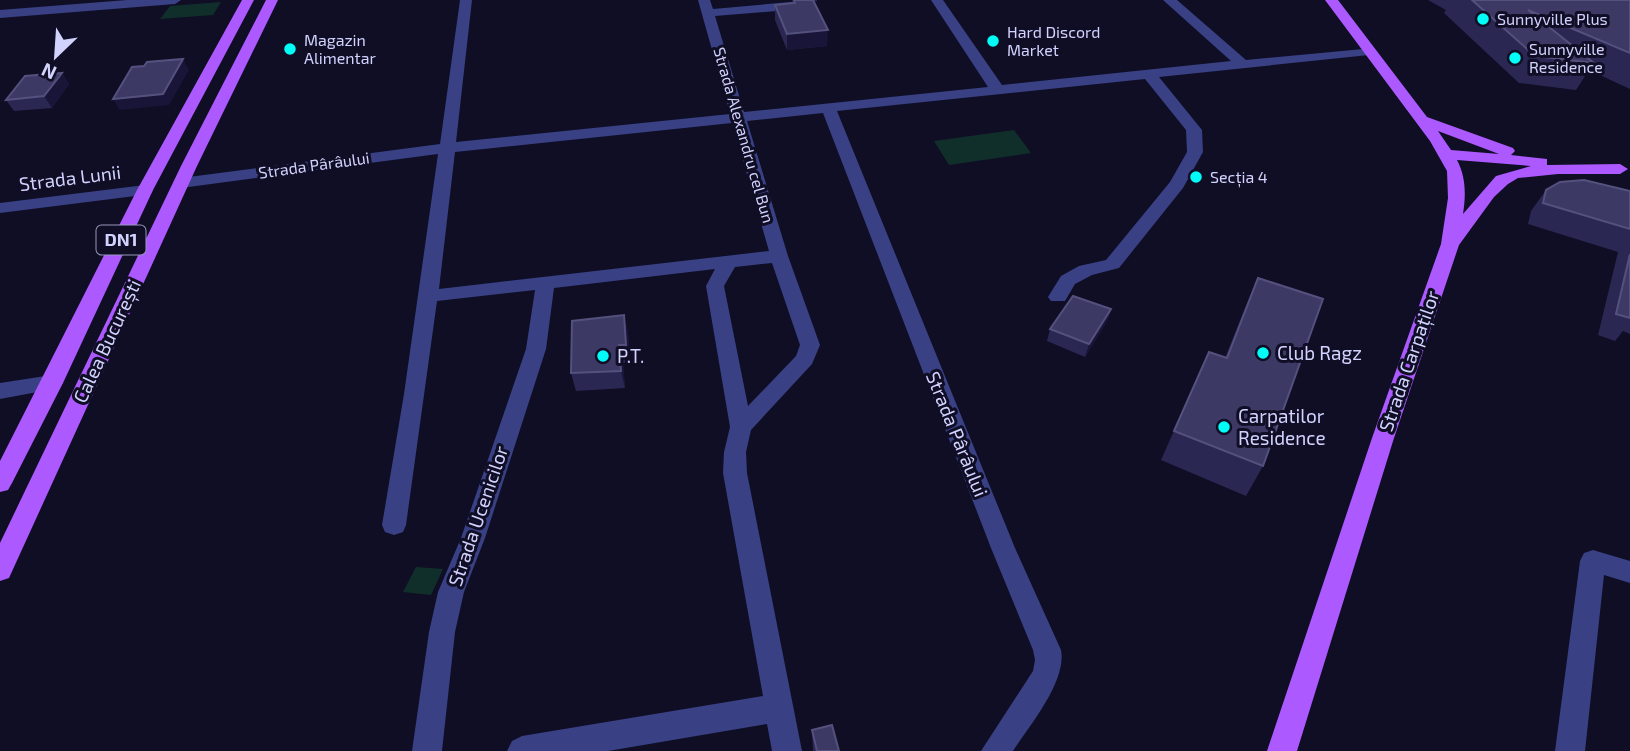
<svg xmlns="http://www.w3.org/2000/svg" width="1630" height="751" viewBox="0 0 1630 751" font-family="'Exo 2',sans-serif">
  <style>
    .green { fill: #112f2a }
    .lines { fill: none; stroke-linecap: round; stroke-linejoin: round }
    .minor { fill: #394084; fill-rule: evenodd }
    .major { fill: #ac59ff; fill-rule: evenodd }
    .wall { fill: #2b2753 }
    .shaded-wall { fill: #181539 }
    .building { fill: #3d3965; stroke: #54517e; stroke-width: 2 }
    .poi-dot { fill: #00fdf7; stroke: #0f0e25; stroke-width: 2.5 }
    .labels { text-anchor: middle; stroke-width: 6; stroke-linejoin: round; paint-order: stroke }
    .far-poi-label { font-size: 16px; fill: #d2d2ff; stroke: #0f0e25; text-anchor: start }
    .far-street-label { font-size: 16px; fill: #d2d2ff; stroke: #0f0e25 }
    .shield { fill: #0f0e25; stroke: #9897be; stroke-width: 2 }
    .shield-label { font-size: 18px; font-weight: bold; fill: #d2d2ff }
    .street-label { font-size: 19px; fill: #d2d2ff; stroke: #0f0e25 }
    .poi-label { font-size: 19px; fill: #d2d2ff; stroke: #0f0e25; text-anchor: start }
  </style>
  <rect width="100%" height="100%" fill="#0f0e25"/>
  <!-- green -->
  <path class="green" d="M 221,2 L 213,15 L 160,19 L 170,6 Z
    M 1014,130 L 1031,153 L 949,165 L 934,141 Z
    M 416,567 L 443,569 L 431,595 L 403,592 Z"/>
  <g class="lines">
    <!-- minor -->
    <path class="minor" d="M 127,0 L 181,0 L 175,4 L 0,18 L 0,10 Z
      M 460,0 L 472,0 L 456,142 L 730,114 L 698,0 L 710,0 L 713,9 L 802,1 L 808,5 L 802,9 L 715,16 L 744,112 L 988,87 L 931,0 L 943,0 L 1002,85 L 1231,61 L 1163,0 L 1177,0 L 1246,60 L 1374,48 L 1376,51 L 1369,55 L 1159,77 L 1202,130 L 1203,152 L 1183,188 L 1119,268 L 1092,275 L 1075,284 L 1065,301 L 1051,301 L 1048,297 L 1061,276 L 1079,266 L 1106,260 L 1170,182 L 1187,152 L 1186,130 L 1145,79 L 837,111 L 1015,548 L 1061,650 C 1067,681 1030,725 1013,751 L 981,751 L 1033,671 L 1035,660 L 1033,650 L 991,548 L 823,113 L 747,121 L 788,256 L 820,345 L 812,364 L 751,430 L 746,452 L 747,473 L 802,751 L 772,751 L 767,724 L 608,751 L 507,751 L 512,741 L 522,736 L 763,696 L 723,473 L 724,452 L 730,427 L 706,286 L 715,269 L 554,288 L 546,349 L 485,538 L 464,592 L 455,632 L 442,751 L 412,751 L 429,632 L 438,592 L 461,538 L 526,349 L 535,290 L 437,301 L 406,525 L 403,532 L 394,535 L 385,532 L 382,525 L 404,394 L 438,154 L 181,188 L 173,183 L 181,178 L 440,144 ZM 732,123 L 769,251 L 439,289 L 455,152 ZM 772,263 L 800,345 L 796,356 L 748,406 L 724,286 L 735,267 Z
      M 145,185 L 151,186 L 153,190 L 151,194 L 0,213 L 0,203 Z
      M 52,375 L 59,378 L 63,383 L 59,388 L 0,399 L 0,383 Z
      M 1593,550 L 1630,561 L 1630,583 L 1604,575 L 1585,751 L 1555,751 L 1580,561 L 1584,553 Z"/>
    <!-- major -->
    <path class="major" d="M 242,0 L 254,0 L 153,190 L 63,383 L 12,483 L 8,490 L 0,492 L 0,461 L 137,190 Z
      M 266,0 L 278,0 L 197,166 L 9,578 L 0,581 L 0,543 L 181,166 Z
      M 1325,0 L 1338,0 L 1427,117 L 1513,148 L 1515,151 L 1511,155 L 1547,159 L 1547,165 L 1620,164 L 1628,169 L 1620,174 L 1558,174 L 1518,178 L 1508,184 L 1494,197 L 1459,245 L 1394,438 L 1297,751 L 1267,751 L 1372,438 L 1441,244 L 1448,198 L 1447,171 L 1430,141 ZM 1438,131 L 1499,154 L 1451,150 ZM 1457,160 L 1531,166 L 1496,176 L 1463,214 C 1466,195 1466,177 1457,160 Z"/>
  </g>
  <!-- wall -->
  <path class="wall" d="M 792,0 L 817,0 L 817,1 L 814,2 L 827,46 L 787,50 L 775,20 L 775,5 L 793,3 Z
    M 1428,0 L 1630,0 L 1630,89 L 1589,70 L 1576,90 L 1519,83 L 1444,13 L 1446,10 Z
    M 62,73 L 69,84 L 52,108 L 14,111 L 6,100 Z
    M 1546,190 L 1630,191 L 1630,334 L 1623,331 L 1615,341 L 1598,335 L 1618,252 L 1528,224 L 1531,211 Z
    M 1258,278 L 1263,466 L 1246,496 L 1161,460 L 1209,352 L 1225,358 L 1245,308 Z
    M 1111,309 L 1107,321 L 1085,357 L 1047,341 L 1050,329 Z
    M 624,315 L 628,333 L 630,362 L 623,363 L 625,388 L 576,391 L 571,373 Z
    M 812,730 L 839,751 L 813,751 Z"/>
  <!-- shaded-wall -->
  <path class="shaded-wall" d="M 828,30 L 827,46 L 787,50 L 787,34 Z
    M 183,59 L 189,70 L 169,105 L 120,110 L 113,99 Z
    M 62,73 L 69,84 L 52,108 L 44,96 Z
    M 1111,309 L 1107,321 L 1085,357 L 1089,344 Z
    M 624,315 L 628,333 L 630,362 L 626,345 Z
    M 619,345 L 623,363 L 625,388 L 621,371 Z"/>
  <!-- building -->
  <path class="building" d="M 794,0 L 813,0 L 828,30 L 787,34 L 775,5 L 795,3 Z
    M 1472,0 L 1630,0 L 1630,53 L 1528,10 L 1594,63 L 1535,56 Z
    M 183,59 L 163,94 L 113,99 L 132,67 L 144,66 L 147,62 Z
    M 62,73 L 44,96 L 6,100 L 25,76 Z
    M 1584,180 L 1630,191 L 1630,229 L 1543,203 L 1546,190 L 1560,182 Z
    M 1630,254 L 1630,318 L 1616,314 Z
    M 1258,278 L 1323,299 L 1263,466 L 1174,431 L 1209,352 L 1227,358 Z
    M 1073,296 L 1111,309 L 1089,344 L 1050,329 Z
    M 624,315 L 626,345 L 619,345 L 621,371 L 571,373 L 572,321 Z
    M 832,725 L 839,751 L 817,751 L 812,730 Z"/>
  <!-- markers -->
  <g class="poi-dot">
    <circle cx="1483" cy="19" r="7"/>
    <circle cx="993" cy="41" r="7"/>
    <circle cx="290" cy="49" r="7"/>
    <circle cx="1515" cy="58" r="7"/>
    <circle cx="1196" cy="177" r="7"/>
    <circle cx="1263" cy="353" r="7"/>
    <circle cx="603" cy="356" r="7"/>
    <circle cx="1224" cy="427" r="7"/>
  </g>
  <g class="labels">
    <!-- far-poi labels -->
    <g class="far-poi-label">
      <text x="1497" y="25">Sunnyville Plus</text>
      <text x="1007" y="38">Hard Discord<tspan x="1007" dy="18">Market</tspan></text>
      <text x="304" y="46">Magazin<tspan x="304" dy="18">Alimentar</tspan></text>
      <text x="1529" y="55">Sunnyville<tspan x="1529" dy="18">Residence</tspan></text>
      <text x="1210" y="183">Secția 4</text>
    </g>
    <!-- far-street labels -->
    <g class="far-street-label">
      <text transform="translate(744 135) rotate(74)" y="6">Strada Alexandru cel Bun</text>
      <text transform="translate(314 165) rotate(-8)" y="6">Strada Pârâului</text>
    </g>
    <!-- shield labels -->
    <rect class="shield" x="96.5" y="225.5" width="49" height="29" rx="5"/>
    <g class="shield-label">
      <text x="121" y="246">DN1</text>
    </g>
    <!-- street labels -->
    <g class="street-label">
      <text transform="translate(70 178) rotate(-7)" y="7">Strada Lunii</text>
      <text transform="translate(107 341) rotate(-65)" y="7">Calea București</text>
      <text transform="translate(1409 361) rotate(-71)" y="7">Strada Carpaților</text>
      <text transform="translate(957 434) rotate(68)" y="7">Strada Pârâului</text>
      <text transform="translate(478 516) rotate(-71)" y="7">Strada Ucenicilor</text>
    </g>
    <!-- poi labels -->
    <g class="poi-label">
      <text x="1277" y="360">Club Ragz</text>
      <text x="617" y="363">P.T.</text>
      <text x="1238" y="423">Carpatilor<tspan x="1238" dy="22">Residence</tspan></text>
    </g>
  </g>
  <!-- north arrow -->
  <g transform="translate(56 56) rotate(205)" stroke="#0f0e25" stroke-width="5" paint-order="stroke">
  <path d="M0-5L12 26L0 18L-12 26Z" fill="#d2d2ff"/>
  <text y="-10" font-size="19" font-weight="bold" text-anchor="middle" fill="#d2d2ff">N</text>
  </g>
</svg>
